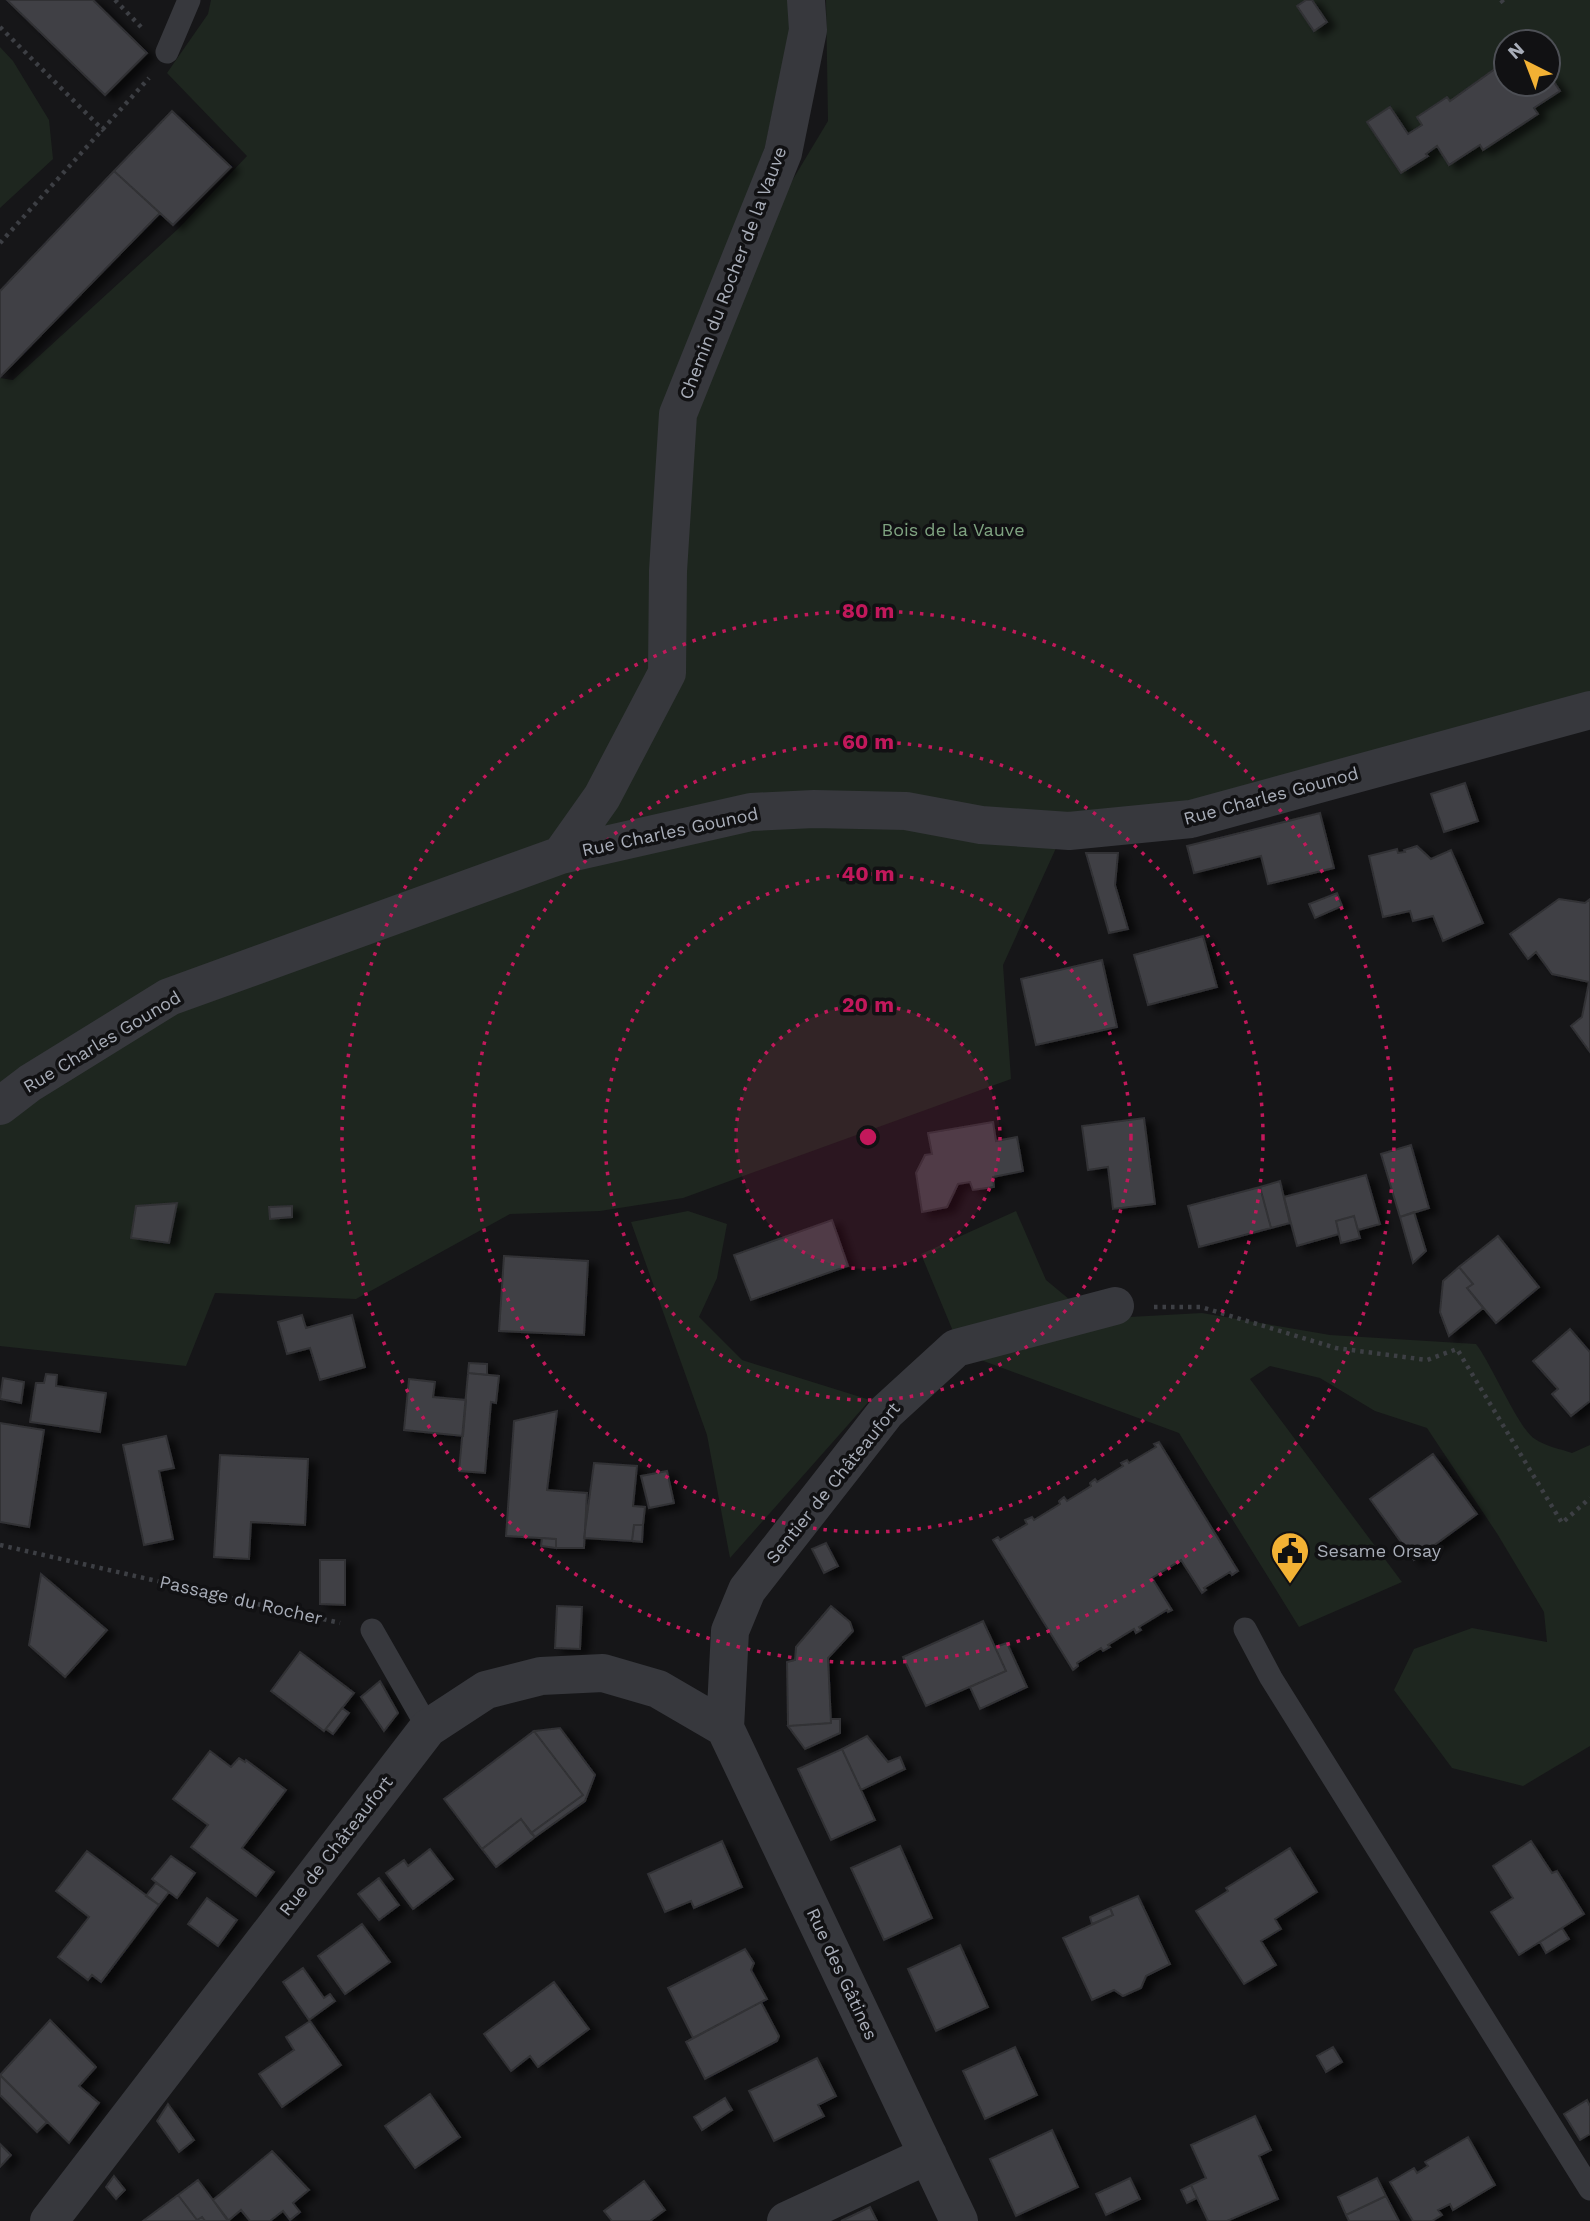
<svg xmlns="http://www.w3.org/2000/svg" width="1590" height="2221" viewBox="0 0 1590 2221" font-family="'Work Sans',sans-serif">
  <style>
    .green { fill: #1e261f; fill-rule: evenodd }
    .building { fill: #404145; stroke: #303034; stroke-width: 2; filter: url(#shadow) }
    .lines { fill: none; stroke-linecap: round; stroke-linejoin: round }
    .path { stroke: #3d3f44; stroke-width: 4.5; stroke-dasharray: 3.5 5; stroke-linecap: butt }
    .lane { stroke: #37383d; stroke-width: 23 }
    .street { stroke: #37383d; stroke-width: 38 }
    .ring { fill: none; stroke: #c2185b; stroke-width: 3.5; stroke-dasharray: 3.5 7 }
    .labels { text-anchor: middle; stroke-width: 7; stroke-linejoin: round; paint-order: stroke }
    .street-label { font-size: 18px; fill: #a8adb8; stroke: #111113 }
    .park-label { font-size: 18px; fill: #7fa381; stroke: #111113 }
    .poi-label { font-size: 18px; fill: #a8adb8; stroke: #111113; text-anchor: start }
    .centre { fill: #c2185b; stroke: #111113; stroke-width: 3.5 }
    .ring-label { font-size: 21px; text-anchor: middle; font-weight: bold; fill: #c2185b; stroke: #111113; stroke-width: 7; stroke-linejoin: round; paint-order: stroke }
  </style>
  <defs>
    <filter id="shadow"><feDropShadow dx="8" dy="4.5" stdDeviation="3.5" flood-color="#0009"/></filter>
  </defs>
  <rect width="100%" height="100%" fill="#161618"/>
  <!-- green -->
  <path class="green" d="M 211,0 L 788,0 L 790,28 L 765,147 L 685,359 L 828,121 L 826,0 L 1590,0 L 1590,695 L 1184,806 L 1071,815 L 1003,965 L 1011,1079 L 683,1198 L 600,1211 L 510,1214 L 356,1299 L 215,1293 L 186,1366 L 0,1346 L 0,378 L 13,380 L 179,228 L 247,156 L 167,73 L 208,14 ZM 1506,42 L 1548,42 L 1548,84 L 1506,84 Z
    M 0,47 L 13,61 L 49,120 L 53,159 L 0,208 Z
    M 688,1211 L 727,1224 L 717,1278 L 699,1317 L 742,1360 L 870,1400 L 730,1558 L 707,1435 L 631,1222 Z
    M 1016,1211 L 1046,1280 L 1093,1319 L 1202,1313 L 1330,1335 L 1476,1344 C 1491,1363 1519,1430 1535,1439 C 1545,1446 1560,1449 1572,1453 L 1590,1445 L 1590,1746 L 1523,1786 L 1452,1768 L 1394,1690 L 1414,1649 L 1472,1628 L 1547,1642 L 1544,1612 L 1498,1535 L 1427,1428 L 1375,1411 L 1320,1378 L 1270,1366 L 1250,1379 L 1402,1582 L 1299,1627 L 1179,1433 L 962,1353 L 921,1254 Z"/>
  <!-- building -->
  <path class="building" d="M 7,0 L 93,0 L 147,53 L 105,95 Z
    M 1306,0 L 1312,0 L 1327,22 L 1314,31 L 1297,6 Z
    M 1506,61 L 1506,84 L 1548,84 L 1548,73 L 1560,91 L 1534,108 L 1538,114 L 1483,150 L 1480,145 L 1449,165 L 1437,146 L 1426,154 L 1428,156 L 1401,173 L 1367,122 L 1390,107 L 1408,134 L 1422,125 L 1417,117 L 1447,97 L 1450,101 Z
    M 172,111 L 231,167 L 173,225 L 114,171 Z
    M 114,171 L 160,213 L 0,377 L 0,291 Z
    M 1465,783 L 1478,821 L 1444,832 L 1431,794 Z
    M 1320,813 L 1334,868 L 1268,884 L 1261,856 L 1194,873 L 1187,846 Z
    M 1417,846 L 1431,859 L 1451,850 L 1483,923 L 1443,941 L 1433,916 L 1413,921 L 1410,911 L 1383,917 L 1369,856 L 1397,849 L 1398,853 L 1405,852 L 1404,850 Z
    M 1086,853 L 1118,853 L 1115,885 L 1128,929 L 1109,933 Z
    M 1337,893 L 1342,906 L 1315,918 L 1309,904 Z
    M 1559,899 L 1585,903 L 1590,899 L 1590,1052 L 1571,1026 L 1582,1017 L 1589,982 L 1552,974 L 1536,952 L 1528,959 L 1510,934 Z
    M 1203,936 L 1217,987 L 1148,1005 L 1134,955 Z
    M 1102,960 L 1117,1027 L 1036,1045 L 1021,979 Z
    M 1144,1118 L 1155,1204 L 1113,1209 L 1108,1167 L 1088,1170 L 1082,1126 Z
    M 993,1122 L 996,1141 L 1017,1137 L 1023,1171 L 993,1177 L 994,1187 L 973,1190 L 970,1182 L 958,1184 L 947,1207 L 922,1212 L 916,1173 L 925,1155 L 932,1154 L 928,1133 Z
    M 1411,1145 L 1429,1208 L 1400,1217 L 1381,1154 Z
    M 1366,1175 L 1380,1224 L 1358,1230 L 1354,1216 L 1336,1221 L 1339,1234 L 1297,1246 L 1284,1197 Z
    M 1280,1181 L 1290,1223 L 1271,1228 L 1260,1187 Z
    M 1260,1187 L 1271,1228 L 1199,1247 L 1188,1206 Z
    M 177,1203 L 169,1243 L 131,1238 L 136,1206 Z
    M 292,1206 L 292,1217 L 270,1219 L 269,1207 Z
    M 1414,1212 L 1426,1251 L 1413,1263 L 1400,1217 Z
    M 1354,1216 L 1360,1238 L 1341,1243 L 1336,1221 Z
    M 832,1220 L 848,1266 L 751,1300 L 734,1255 Z
    M 1498,1236 L 1539,1287 L 1496,1323 L 1467,1288 L 1473,1284 L 1459,1267 Z
    M 504,1256 L 588,1261 L 584,1335 L 499,1331 Z
    M 1459,1267 L 1473,1284 L 1467,1288 L 1483,1308 L 1449,1336 L 1440,1312 L 1443,1281 Z
    M 302,1315 L 306,1328 L 352,1315 L 365,1367 L 320,1380 L 310,1348 L 287,1354 L 278,1322 Z
    M 1570,1329 L 1590,1352 L 1590,1401 L 1571,1416 L 1552,1394 L 1558,1389 L 1533,1361 Z
    M 469,1363 L 487,1364 L 487,1375 L 468,1373 Z
    M 468,1373 L 499,1376 L 496,1403 L 491,1402 L 485,1473 L 459,1471 Z
    M 46,1374 L 57,1375 L 56,1386 L 106,1393 L 100,1432 L 30,1422 L 36,1383 L 44,1383 Z
    M 3,1378 L 24,1382 L 21,1403 L 0,1399 Z
    M 409,1379 L 435,1382 L 433,1397 L 466,1400 L 463,1436 L 404,1430 Z
    M 557,1411 L 547,1490 L 587,1493 L 584,1548 L 556,1548 L 556,1539 L 506,1536 L 514,1421 Z
    M 0,1423 L 44,1430 L 29,1527 L 0,1522 Z
    M 166,1436 L 174,1468 L 159,1471 L 173,1539 L 144,1545 L 123,1445 Z
    M 1159,1442 L 1238,1571 L 1232,1575 L 1230,1572 L 1204,1588 L 1206,1590 L 1202,1593 L 1181,1560 L 1152,1578 L 1172,1610 L 1168,1612 L 1167,1610 L 1139,1627 L 1141,1630 L 1136,1633 L 1134,1629 L 1108,1645 L 1110,1647 L 1103,1651 L 1101,1648 L 1077,1663 L 1078,1666 L 1073,1670 L 993,1540 L 998,1537 L 1000,1540 L 1027,1524 L 1025,1520 L 1032,1517 L 1034,1520 L 1060,1504 L 1059,1501 L 1064,1497 L 1067,1501 L 1091,1486 L 1090,1483 L 1095,1479 L 1097,1482 L 1123,1466 L 1121,1463 L 1127,1460 L 1129,1463 L 1156,1447 L 1154,1444 Z
    M 1433,1454 L 1477,1514 L 1414,1560 L 1370,1499 Z
    M 220,1455 L 308,1459 L 305,1525 L 251,1522 L 249,1559 L 214,1557 Z
    M 594,1463 L 637,1466 L 633,1506 L 645,1507 L 643,1525 L 634,1525 L 632,1541 L 584,1538 Z
    M 667,1471 L 674,1503 L 649,1508 L 641,1476 Z
    M 634,1525 L 643,1525 L 642,1542 L 632,1541 Z
    M 542,1538 L 556,1539 L 556,1548 L 541,1546 Z
    M 826,1543 L 838,1566 L 824,1573 L 812,1549 Z
    M 320,1560 L 345,1560 L 345,1605 L 320,1604 Z
    M 41,1574 L 107,1630 L 65,1677 L 29,1645 Z
    M 557,1606 L 582,1607 L 580,1649 L 555,1648 Z
    M 831,1606 L 850,1622 L 853,1631 L 828,1658 L 831,1723 L 788,1726 L 787,1662 L 795,1660 L 796,1647 Z
    M 983,1621 L 1006,1671 L 926,1706 L 903,1657 Z
    M 1007,1643 L 1027,1687 L 980,1709 L 970,1687 L 1006,1671 L 995,1647 Z
    M 300,1652 L 354,1693 L 324,1731 L 271,1691 Z
    M 380,1681 L 398,1713 L 384,1731 L 361,1697 Z
    M 342,1708 L 349,1713 L 333,1734 L 326,1729 Z
    M 831,1719 L 840,1719 L 840,1733 L 805,1749 L 788,1726 L 831,1723 Z
    M 560,1728 L 595,1775 L 585,1801 L 535,1837 L 531,1833 L 583,1795 L 534,1731 Z
    M 534,1731 L 583,1795 L 531,1833 L 521,1819 L 482,1849 L 444,1799 Z
    M 867,1736 L 888,1762 L 900,1757 L 905,1769 L 861,1790 L 842,1749 Z
    M 842,1749 L 875,1820 L 831,1840 L 798,1769 Z
    M 210,1751 L 231,1767 L 239,1758 L 245,1762 L 246,1760 L 286,1790 L 242,1848 L 274,1872 L 256,1896 L 191,1847 L 208,1825 L 173,1799 Z
    M 521,1819 L 535,1837 L 496,1867 L 482,1849 Z
    M 722,1841 L 742,1887 L 694,1908 L 691,1901 L 665,1912 L 648,1874 Z
    M 1531,1841 L 1552,1873 L 1557,1871 L 1584,1914 L 1519,1955 L 1491,1912 L 1513,1898 L 1493,1866 Z
    M 900,1846 L 932,1918 L 884,1940 L 851,1868 Z
    M 1290,1848 L 1317,1892 L 1275,1919 L 1281,1929 L 1261,1941 L 1276,1965 L 1244,1984 L 1196,1911 L 1228,1891 L 1226,1888 Z
    M 430,1849 L 453,1879 L 413,1909 L 386,1873 L 404,1860 L 408,1866 Z
    M 87,1851 L 159,1905 L 101,1982 L 92,1975 L 88,1980 L 58,1957 L 89,1917 L 56,1891 Z
    M 171,1856 L 195,1873 L 177,1898 L 152,1879 Z
    M 379,1878 L 399,1905 L 379,1920 L 358,1894 Z
    M 156,1883 L 169,1892 L 159,1905 L 146,1896 Z
    M 1138,1896 L 1170,1964 L 1146,1976 L 1141,1988 L 1123,1996 L 1114,1990 L 1092,2000 L 1063,1938 L 1113,1915 L 1110,1908 Z
    M 207,1898 L 237,1920 L 218,1946 L 188,1924 Z
    M 1110,1908 L 1113,1915 L 1092,1924 L 1090,1917 Z
    M 362,1924 L 390,1962 L 345,1994 L 318,1956 Z
    M 1562,1928 L 1569,1939 L 1546,1953 L 1540,1942 Z
    M 960,1945 L 988,2007 L 936,2031 L 908,1969 Z
    M 745,1949 L 754,1963 L 751,1970 L 767,1999 L 693,2038 L 668,1988 Z
    M 303,1968 L 324,1998 L 330,1994 L 335,2001 L 309,2020 L 283,1982 Z
    M 554,1982 L 589,2029 L 538,2067 L 530,2056 L 511,2071 L 484,2034 Z
    M 761,2002 L 779,2036 L 777,2041 L 705,2079 L 686,2042 Z
    M 50,2020 L 96,2067 L 79,2086 L 99,2103 L 69,2143 L 0,2075 Z
    M 310,2021 L 341,2065 L 282,2107 L 259,2074 L 294,2050 L 286,2037 Z
    M 1015,2047 L 1037,2095 L 985,2119 L 963,2071 Z
    M 1333,2047 L 1342,2062 L 1326,2072 L 1317,2056 Z
    M 817,2058 L 836,2096 L 818,2105 L 824,2116 L 774,2141 L 749,2091 Z
    M 0,2075 L 47,2122 L 37,2132 L 0,2095 Z
    M 430,2094 L 460,2137 L 415,2168 L 385,2126 Z
    M 725,2098 L 732,2110 L 702,2130 L 694,2117 Z
    M 1587,2100 L 1590,2106 L 1590,2134 L 1580,2140 L 1564,2114 Z
    M 168,2104 L 194,2140 L 179,2152 L 157,2121 Z
    M 1255,2116 L 1271,2150 L 1259,2156 L 1278,2199 L 1227,2221 L 1208,2221 L 1191,2185 L 1206,2178 L 1191,2145 Z
    M 1052,2130 L 1078,2187 L 1016,2216 L 990,2159 Z
    M 1468,2137 L 1495,2185 L 1453,2210 L 1450,2204 L 1438,2210 L 1442,2215 L 1432,2221 L 1413,2221 L 1390,2182 L 1414,2168 L 1417,2173 L 1428,2166 L 1425,2162 Z
    M 0,2144 L 11,2155 L 0,2167 Z
    M 272,2151 L 309,2190 L 293,2203 L 300,2212 L 290,2220 L 283,2211 L 270,2221 L 250,2221 L 241,2210 L 228,2221 L 213,2200 Z
    M 114,2176 L 125,2190 L 116,2199 L 106,2187 Z
    M 1130,2178 L 1140,2199 L 1106,2215 L 1096,2194 Z
    M 1377,2178 L 1386,2196 L 1346,2215 L 1338,2197 Z
    M 198,2180 L 213,2200 L 229,2221 L 205,2221 L 202,2217 L 197,2220 L 178,2195 Z
    M 644,2181 L 665,2210 L 650,2221 L 612,2221 L 604,2211 Z
    M 1191,2185 L 1197,2198 L 1187,2203 L 1181,2190 Z
    M 178,2195 L 197,2220 L 202,2217 L 205,2221 L 143,2221 Z
    M 1386,2196 L 1399,2221 L 1349,2221 L 1346,2215 Z
    M 870,2207 L 877,2221 L 841,2221 Z"/>
  <g class="lines">
    <!-- path -->
    <path class="path" d="M 115,0 L 141,27
      M 1501,0 L 1506,6
      M 0,27 L 104,131
      M 0,243 L 149,78
      M 1154,1307 L 1201,1307 L 1336,1348 L 1427,1360 L 1457,1349 L 1562,1523 L 1590,1498
      M 0,1545 L 340,1623"/>
    <!-- lane -->
    <path class="lane" d="M 167,52 L 189,0
      M 1245,1629 L 1271,1678 L 1590,2189
      M 372,1630 L 428,1728"/>
    <!-- street -->
    <path class="street" d="M 561,855 L 602,797 L 667,673 L 668,571 L 678,414 L 783,153 L 808,30 L 806,0
      M 0,1106 L 30,1083 L 169,997 L 561,855 L 751,812 L 814,809 L 906,811 L 981,825 L 1069,831 L 1191,819 L 1590,710
      M 49,2221 L 428,1728 L 486,1690 L 541,1676 L 603,1673 L 658,1689 L 725,1728
      M 786,2221 L 928,2155
      M 959,2221 L 725,1728 L 730,1631 L 747,1590 L 886,1412 L 956,1348 L 1115,1306"/>
  </g>
  <!-- distance rings -->
  <circle cx="868" cy="1137" r="132" fill="#c2185b" fill-opacity=".12"/>
  <g class="ring">
    <circle cx="868" cy="1137" r="132"/>
    <circle cx="868" cy="1137" r="263"/>
    <circle cx="868" cy="1137" r="395"/>
    <circle cx="868" cy="1137" r="526"/>
  </g>
  <!-- icons -->
  <defs>
    <symbol id="civic-pin" viewBox="-11 -11 22 30"><path d="M0 17L-7.5 6A9.5 9.5 0 1 1 7.5 6Z" fill="#f2b134" stroke="#111113"/><path d="M-.6-6.5H3V-4.5H.6V-3L4-1V1h2V6H-6V1h2V-1L-.6-3ZM-1.2 2.5V6h2.4V2.5Z" fill="#111"/></symbol>
  </defs>
  <g fill-rule="evenodd">
    <use href="#civic-pin" x="1268" y="1529" width="44" height="60"/>
  </g>
  <g class="labels">
    <!-- street labels -->
    <g class="street-label">
      <text transform="translate(733 273) rotate(-69)" y="6">Chemin du Rocher de la Vauve</text>
      <text transform="translate(1271 796) rotate(-15)" y="6">Rue Charles Gounod</text>
      <text transform="translate(670 832) rotate(-12)" y="6">Rue Charles Gounod</text>
      <text transform="translate(102 1042) rotate(-31)" y="6">Rue Charles Gounod</text>
      <text transform="translate(833 1483) rotate(-51)" y="6">Sentier de Châteaufort</text>
      <text transform="translate(241 1600) rotate(13)" y="6">Passage du Rocher</text>
      <text transform="translate(336 1846) rotate(-52)" y="6">Rue de Châteaufort</text>
      <text transform="translate(842 1974) rotate(65)" y="6">Rue des Gâtines</text>
    </g>
    <!-- park labels -->
    <g class="park-label">
      <text x="953" y="536">Bois de la Vauve</text>
    </g>
    <!-- poi labels -->
    <g class="poi-label">
      <text x="1317" y="1557">Sesame Orsay</text>
    </g>
  </g>
  <circle cx="868" cy="1137" r="10" class="centre"/>
  <g class="ring-label">
    <text x="868" y="618">80 m</text>
    <text x="868" y="749">60 m</text>
    <text x="868" y="881">40 m</text>
    <text x="868" y="1012">20 m</text>
  </g>
  <!-- north arrow -->
  <g transform="translate(1527 63) rotate(318)"><circle r="33" fill="#111113" stroke="#4d4f55" stroke-width="2"/>
  <path d="M0-5L12 26L0 18L-12 26Z" fill="#f2b134"/>
  <text y="-10" font-size="19" font-weight="bold" text-anchor="middle" fill="#a8adb8">N</text>
  </g>
</svg>
